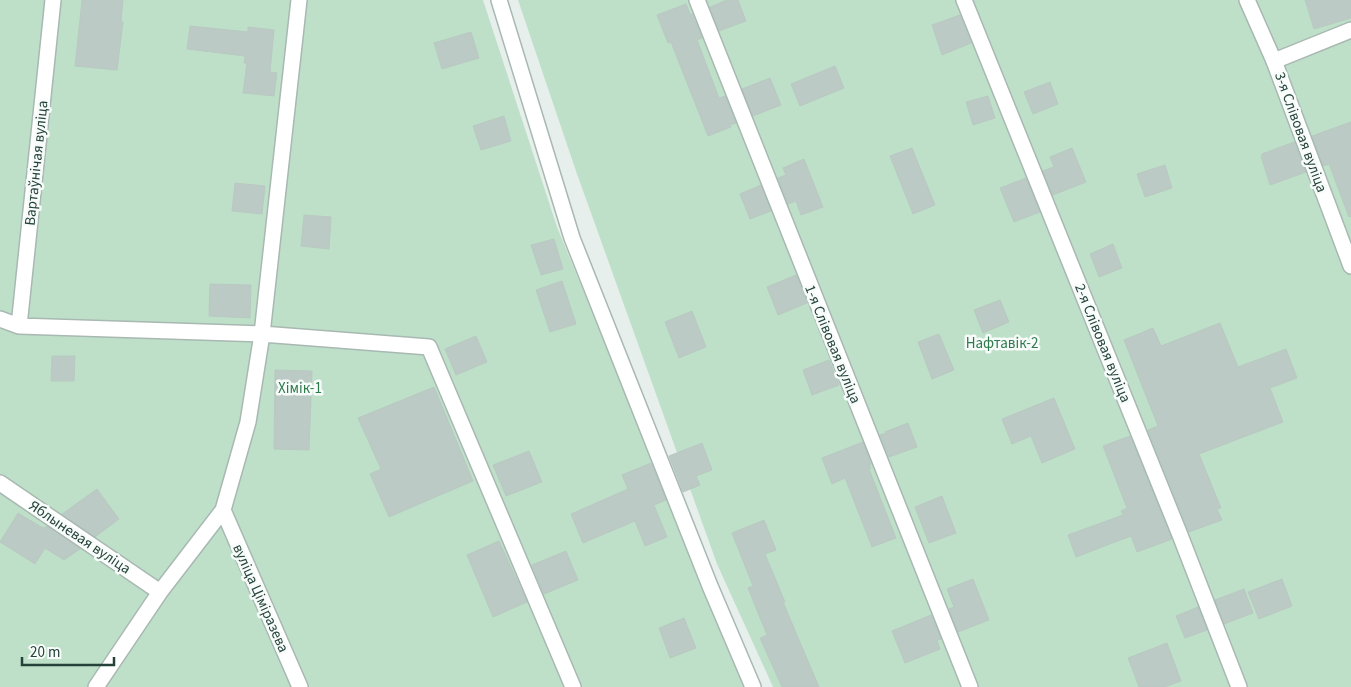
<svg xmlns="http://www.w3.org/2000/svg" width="1351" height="687" viewBox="0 0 1351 687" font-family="'Source Sans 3',sans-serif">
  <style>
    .green { fill: #bfe0c8 }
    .building { fill: #bbcac4; stroke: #b8c9c2 }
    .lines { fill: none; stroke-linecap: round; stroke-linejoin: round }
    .lane-casing { stroke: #a8b8b2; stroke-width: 18 }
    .street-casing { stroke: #a8b8b2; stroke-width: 18 }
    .lane { stroke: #fff; stroke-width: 15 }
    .street { stroke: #fff; stroke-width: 15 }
    .labels { text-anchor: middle; stroke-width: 5; stroke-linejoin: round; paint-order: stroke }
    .street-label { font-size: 15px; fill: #24423a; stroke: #f7fbf9 }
    .park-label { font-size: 15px; fill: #2d7a4b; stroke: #f7fbf9 }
  </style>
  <rect width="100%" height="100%" fill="#e6efeb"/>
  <!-- green -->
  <path class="green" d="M 0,0 L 483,0 L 557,227 L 747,687 L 0,687 Z
    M 518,0 L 1351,0 L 1351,687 L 773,687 L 717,564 L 577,174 Z"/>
  <!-- building -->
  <path class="building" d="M 82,0 L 123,0 L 121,22 L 123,22 L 117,70 L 75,66 Z
    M 727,0 L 738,0 L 746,21 L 719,31 L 710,7 Z
    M 1305,0 L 1351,0 L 1351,18 L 1314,29 Z
    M 686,4 L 690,14 L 692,14 L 702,38 L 697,40 L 719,98 L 725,96 L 736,123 L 730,125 L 731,127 L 708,136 L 671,42 L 668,43 L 657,15 Z
    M 960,15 L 971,43 L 942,55 L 932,25 Z
    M 190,26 L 248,32 L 248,27 L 274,30 L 270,72 L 277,73 L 274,96 L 243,93 L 247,63 L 244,63 L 245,56 L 187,49 Z
    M 471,32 L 479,58 L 442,69 L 434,43 Z
    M 835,66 L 844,88 L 800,106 L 791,84 Z
    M 770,78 L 781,105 L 753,116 L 742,89 Z
    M 1050,82 L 1058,104 L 1033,114 L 1024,92 Z
    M 988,96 L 995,118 L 973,125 L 966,102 Z
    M 504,116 L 511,141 L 481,150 L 473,126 Z
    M 1351,122 L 1351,216 L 1349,217 L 1329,164 L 1323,166 L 1312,136 Z
    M 1294,142 L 1306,172 L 1270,185 L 1261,156 L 1262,156 L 1262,154 Z
    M 912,148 L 935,205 L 913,214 L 890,156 Z
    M 1072,148 L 1086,182 L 1053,195 L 1043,171 L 1054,167 L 1050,157 Z
    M 804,159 L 823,207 L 801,215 L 796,201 L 788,204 L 778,178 L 786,175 L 783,168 Z
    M 1165,165 L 1172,188 L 1145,197 L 1137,174 Z
    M 1026,178 L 1040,212 L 1014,222 L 1000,188 Z
    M 235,183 L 265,186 L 262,214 L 232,211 Z
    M 761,185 L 771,211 L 750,219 L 740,194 Z
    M 304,215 L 331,217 L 329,249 L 301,246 Z
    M 554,239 L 563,269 L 541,275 L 531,245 Z
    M 1113,244 L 1122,268 L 1099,277 L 1090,254 Z
    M 796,275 L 807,303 L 778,315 L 767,287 Z
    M 562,281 L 576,324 L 550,332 L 536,290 Z
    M 210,284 L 251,285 L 250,318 L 209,316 Z
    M 1000,300 L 1009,322 L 983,333 L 974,310 Z
    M 692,311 L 706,347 L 679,358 L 665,322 Z
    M 1220,323 L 1238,367 L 1286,349 L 1297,378 L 1270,388 L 1283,422 L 1199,454 L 1221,508 L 1217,509 L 1222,520 L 1189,532 L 1148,430 L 1158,426 L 1124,340 L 1153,328 L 1161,346 Z
    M 939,334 L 954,370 L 932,379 L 918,342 Z
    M 476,336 L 487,362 L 456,375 L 445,349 Z
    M 52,356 L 75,356 L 74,381 L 51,381 Z
    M 829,360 L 839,385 L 812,395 L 803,370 Z
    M 275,370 L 312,371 L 309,450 L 274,449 Z
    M 434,387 L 473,481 L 389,517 L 370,474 L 381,469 L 358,418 Z
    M 1054,398 L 1075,449 L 1042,463 L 1031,436 L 1012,444 L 1002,419 Z
    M 908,423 L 917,447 L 889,457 L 880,435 L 886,433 L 885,432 Z
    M 1130,436 L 1172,539 L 1137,552 L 1131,536 L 1076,557 L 1068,535 L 1123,515 L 1121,511 L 1127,508 L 1103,446 Z
    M 863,442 L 871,464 L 869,465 L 871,468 L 869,469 L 896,538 L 872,547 L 845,478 L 832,484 L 822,458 Z
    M 702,443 L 712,470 L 696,476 L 700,485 L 683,492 L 669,456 Z
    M 529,451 L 542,482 L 506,496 L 493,465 Z
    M 651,463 L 666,500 L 654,505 L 667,537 L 645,546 L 635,521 L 583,543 L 571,514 L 628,489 L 622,475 Z
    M 97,489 L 119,519 L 95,537 L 62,514 Z
    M 942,496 L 956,533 L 929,543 L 915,507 Z
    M 18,513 L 43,528 L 47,526 L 80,549 L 64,560 L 45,548 L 35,564 L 0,542 Z
    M 764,520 L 776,550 L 765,554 L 785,602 L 783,602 L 819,687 L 782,687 L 760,638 L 767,635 L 748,588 L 753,586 L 732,533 Z
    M 499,541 L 527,602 L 493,617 L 467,555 Z
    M 566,551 L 578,580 L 544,594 L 532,565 Z
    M 973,579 L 989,620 L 958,632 L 949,609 L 954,607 L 947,589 Z
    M 1282,579 L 1292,606 L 1259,619 L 1248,592 Z
    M 1244,589 L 1253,613 L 1224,624 L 1215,600 Z
    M 1198,607 L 1207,630 L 1185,638 L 1176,616 Z
    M 931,615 L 941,639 L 937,640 L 940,649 L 905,663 L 892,631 Z
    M 684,618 L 696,648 L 670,658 L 659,628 Z
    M 1167,643 L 1181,681 L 1165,687 L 1139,687 L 1128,658 Z"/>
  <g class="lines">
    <defs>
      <path id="lane" d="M 1274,61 L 1351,30"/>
      <path id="street" d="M 499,0 L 572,238 L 710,586 L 753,687
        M 697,0 L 970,687
        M 964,0 L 1180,535 L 1239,687
        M 1247,0 L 1274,61 L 1351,266
        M 0,319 L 19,326 L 262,334 L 429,347 L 573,687
        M 19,326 L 53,0
        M 0,483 L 160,592
        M 223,510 L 300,687
        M 96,687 L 160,592 L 223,510 L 248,422 L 262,334 L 299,0"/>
    </defs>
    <!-- lane casing -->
    <use href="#lane" class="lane-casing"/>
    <!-- street casing -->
    <use href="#street" class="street-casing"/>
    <!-- lane -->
    <use href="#lane" class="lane"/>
    <!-- street -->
    <use href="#street" class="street"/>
  </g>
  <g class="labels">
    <!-- street labels -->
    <g class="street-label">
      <text transform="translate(1301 132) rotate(70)" y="5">3-я Слівовая вуліца</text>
      <text transform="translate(36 163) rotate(-84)" y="5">Вартаўнічая вуліца</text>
      <text transform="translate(1103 343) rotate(68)" y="5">2-я Слівовая вуліца</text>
      <text transform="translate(833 344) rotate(68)" y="5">1-я Слівовая вуліца</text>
      <text transform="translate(80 537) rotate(34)" y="5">Яблыневая вуліца</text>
      <text transform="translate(261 598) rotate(66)" y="5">вуліца Ціміразева</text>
    </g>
    <!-- park labels -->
    <g class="park-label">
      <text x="1002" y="348">Нафтавік-2</text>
      <text x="300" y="393">Хімік-1</text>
    </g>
  </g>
  <!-- scale -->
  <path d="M22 657v8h92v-8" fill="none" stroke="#24423a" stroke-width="2.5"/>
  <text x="30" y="657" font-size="15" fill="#24423a" stroke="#f7fbf9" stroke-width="4" paint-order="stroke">20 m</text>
</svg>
